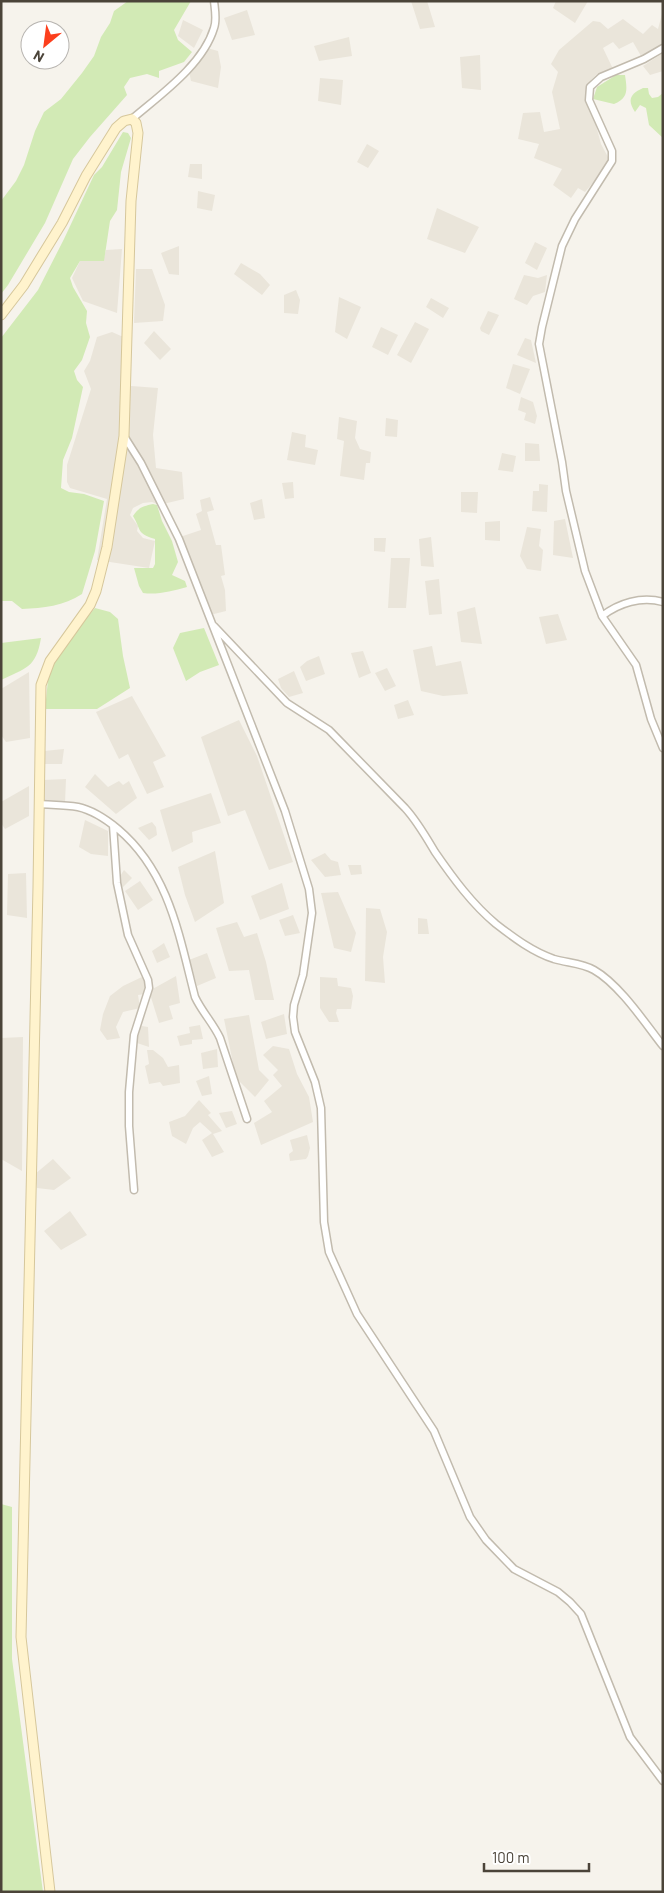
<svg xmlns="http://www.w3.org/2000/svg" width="664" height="1893" viewBox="0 0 664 1893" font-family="Barlow,sans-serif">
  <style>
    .residential { fill: #eae5da }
    .green { fill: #d2eab5 }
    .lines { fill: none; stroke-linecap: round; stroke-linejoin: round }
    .minor-casing { stroke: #c2bbae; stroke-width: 9 }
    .secondary-casing { stroke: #d6c79b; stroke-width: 11 }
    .minor { stroke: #fff; stroke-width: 6 }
    .secondary { stroke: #fff3cd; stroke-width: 9 }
  </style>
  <rect width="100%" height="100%" fill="#f6f3ec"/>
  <!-- residential -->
  <path class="residential" d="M 411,1 L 427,1 L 435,27 L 420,29 Z
    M 556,1 L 588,1 L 575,23 L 553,8 Z
    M 247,10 L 255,35 L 232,40 L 224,18 Z
    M 662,14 L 663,43 L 659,47 L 641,56 L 633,42 L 619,49 L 613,42 L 603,48 L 613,69 L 596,75 L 591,80 L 587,92 L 601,144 L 609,159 L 603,171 L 585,192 L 578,188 L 571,198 L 553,185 L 562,169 L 534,158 L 539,144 L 518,139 L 523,113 L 540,112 L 544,132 L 560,129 L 552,92 L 558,72 L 551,64 L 559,50 L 593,21 L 600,22 L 608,29 L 623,19 L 643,34 L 652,25 L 658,29 Z
    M 183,20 L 203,30 L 194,48 L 178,36 Z
    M 349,37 L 352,56 L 319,61 L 314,46 Z
    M 207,48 L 218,51 L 221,67 L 218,88 L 191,81 L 189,71 L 203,58 Z
    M 663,53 L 663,71 L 650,75 L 643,66 Z
    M 480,55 L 481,90 L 462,88 L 460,57 Z
    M 320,78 L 343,80 L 341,105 L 318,101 Z
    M 367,144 L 379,151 L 368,168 L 357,162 Z
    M 190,164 L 202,164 L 202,179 L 188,177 Z
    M 198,191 L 215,195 L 212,211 L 197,208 Z
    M 437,208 L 479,227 L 465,253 L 427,239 Z
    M 535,242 L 547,248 L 537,270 L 525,263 Z
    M 179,246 L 179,275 L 169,274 L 161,253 Z
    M 122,249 L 117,313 L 83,301 L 72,278 L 80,261 L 103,261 L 106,250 Z
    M 241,263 L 260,274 L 270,285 L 262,295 L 234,274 Z
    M 136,269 L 152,269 L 165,305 L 163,321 L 134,323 Z
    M 524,275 L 538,278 L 547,275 L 545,292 L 533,296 L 527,305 L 514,299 Z
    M 296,290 L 300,300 L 298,314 L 284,313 L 284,295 Z
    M 339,297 L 361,307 L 347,339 L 335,332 Z
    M 431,298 L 449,308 L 443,318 L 426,307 Z
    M 488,311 L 499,315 L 489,335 L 481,331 L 480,328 Z
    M 415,322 L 429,329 L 411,363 L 397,355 Z
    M 381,327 L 398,335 L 388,355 L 372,347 Z
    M 154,331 L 171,349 L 160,360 L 144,343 Z
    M 112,332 L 121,336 L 131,336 L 131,386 L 158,388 L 153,435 L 156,468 L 182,472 L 184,499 L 159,505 L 152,502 L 143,503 L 133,508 L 130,515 L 138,526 L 137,531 L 143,538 L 155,541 L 149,568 L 97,560 L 107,499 L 70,488 L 67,482 L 67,465 L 91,389 L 84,371 L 90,361 L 97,337 Z
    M 525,338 L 531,340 L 536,363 L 517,355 Z
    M 513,364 L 530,369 L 520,394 L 506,388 Z
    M 521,397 L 533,402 L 537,416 L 535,424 L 524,420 L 526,413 L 518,410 Z
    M 339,417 L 357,421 L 355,438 L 360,449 L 371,452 L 370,463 L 366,463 L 364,480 L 340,476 L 344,441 L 337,439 Z
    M 386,418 L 398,420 L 397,437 L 385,436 Z
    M 292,432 L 306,435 L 305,447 L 318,450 L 315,465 L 287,460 Z
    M 525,443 L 539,444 L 540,461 L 525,461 Z
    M 502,453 L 516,456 L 513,472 L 498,470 Z
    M 293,482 L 294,498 L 285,499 L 282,483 Z
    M 539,484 L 548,485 L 547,512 L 532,511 L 533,491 L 539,491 Z
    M 461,492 L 478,492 L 477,513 L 461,512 Z
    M 210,497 L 214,510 L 207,512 L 216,545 L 221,545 L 225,575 L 221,576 L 225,590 L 226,611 L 210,615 L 180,537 L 201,530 L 196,514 L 202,511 L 200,500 Z
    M 262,499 L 265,518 L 254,520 L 250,503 Z
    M 565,519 L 573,558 L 553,555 L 554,521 Z
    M 500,521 L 500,541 L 485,540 L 485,522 Z
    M 527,527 L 541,529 L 539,546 L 543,550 L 541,571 L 527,569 L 520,556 Z
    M 431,537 L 434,567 L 421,566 L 419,539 Z
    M 374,538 L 386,538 L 385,552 L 374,551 Z
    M 391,558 L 410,558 L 406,608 L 388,608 Z
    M 439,579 L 442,614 L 429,615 L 425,581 Z
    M 475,607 L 482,644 L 461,642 L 457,612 Z
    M 558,614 L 567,640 L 546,644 L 539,617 Z
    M 432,646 L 436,666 L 461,661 L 468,694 L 443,696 L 421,691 L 413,650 Z
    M 363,651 L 371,673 L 359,678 L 351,653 Z
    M 319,656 L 325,674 L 306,681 L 300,667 L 307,661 Z
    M 387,668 L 396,686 L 385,691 L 375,673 Z
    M 294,671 L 303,693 L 289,697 L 281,688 L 278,679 Z
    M 29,672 L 30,738 L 6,742 L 1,735 L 1,689 Z
    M 132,696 L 166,756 L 153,762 L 164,787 L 147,794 L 128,754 L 119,759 L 96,712 Z
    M 408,700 L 414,715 L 398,719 L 394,705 Z
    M 239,720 L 257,756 L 293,862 L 269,870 L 245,810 L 228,816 L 201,737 Z
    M 64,749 L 62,764 L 45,764 L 44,751 Z
    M 95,774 L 108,787 L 119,781 L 123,785 L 129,781 L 137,798 L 116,814 L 85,787 Z
    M 66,779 L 65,803 L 43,801 L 43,780 Z
    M 29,786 L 29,816 L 5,829 L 1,823 L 1,802 Z
    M 211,793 L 221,823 L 192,832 L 193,842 L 172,852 L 160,810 Z
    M 85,820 L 108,831 L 108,856 L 91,854 L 79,847 Z
    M 152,822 L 156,827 L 157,835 L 149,840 L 138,828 Z
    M 215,851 L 224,903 L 195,922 L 185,895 L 178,867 Z
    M 325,853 L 331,860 L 338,862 L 341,875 L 325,877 L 311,860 Z
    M 348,865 L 361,865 L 362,874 L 351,875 Z
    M 124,870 L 132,878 L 123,887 L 117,881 Z
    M 26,873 L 27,918 L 7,915 L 8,874 Z
    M 140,881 L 153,900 L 138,910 L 125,891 Z
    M 282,883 L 289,909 L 260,920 L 251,896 Z
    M 338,892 L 356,933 L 351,952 L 334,948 L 321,893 Z
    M 366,908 L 380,909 L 387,932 L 383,957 L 385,983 L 365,981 Z
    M 293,915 L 300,933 L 285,936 L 279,920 Z
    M 418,918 L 427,919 L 429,934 L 418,934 Z
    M 237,922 L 244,937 L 257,933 L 266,962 L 274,1000 L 255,1000 L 249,970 L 229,971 L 216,928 Z
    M 164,943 L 170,957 L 157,963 L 152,951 Z
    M 207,953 L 216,978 L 197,986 L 189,960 Z
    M 144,976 L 148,988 L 145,994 L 138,995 L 140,1008 L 123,1012 L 116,1027 L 120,1038 L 107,1040 L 100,1030 L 103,1014 L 110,996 L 123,986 Z
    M 176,976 L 180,1003 L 169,1006 L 173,1019 L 159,1023 L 149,991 Z
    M 320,977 L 337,978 L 338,986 L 351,988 L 353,996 L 351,1009 L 337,1009 L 336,1013 L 339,1022 L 329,1022 L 320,1008 Z
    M 284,1014 L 287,1034 L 266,1039 L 261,1022 Z
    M 249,1015 L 259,1070 L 269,1080 L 255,1097 L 236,1078 L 224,1019 Z
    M 200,1025 L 203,1039 L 192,1040 L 192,1044 L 180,1046 L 177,1036 L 190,1033 L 189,1027 Z
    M 142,1026 L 148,1027 L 149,1047 L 134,1042 L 138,1029 Z
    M 23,1037 L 22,1171 L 1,1159 L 1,1038 Z
    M 273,1046 L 289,1049 L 297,1074 L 309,1097 L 313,1122 L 261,1145 L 254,1123 L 272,1112 L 264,1101 L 282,1086 L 273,1075 L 278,1070 L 263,1055 Z
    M 217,1049 L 218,1067 L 203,1069 L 201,1053 Z
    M 147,1050 L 153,1050 L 163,1058 L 168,1067 L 179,1065 L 180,1083 L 163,1086 L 160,1082 L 149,1084 L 145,1066 L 149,1064 Z
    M 209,1076 L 212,1094 L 202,1096 L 196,1081 Z
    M 199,1100 L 211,1113 L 208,1115 L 222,1131 L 213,1134 L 224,1152 L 212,1157 L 202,1140 L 212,1133 L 200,1122 L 193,1128 L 186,1144 L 172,1136 L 169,1122 L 185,1116 Z
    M 232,1111 L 237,1124 L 226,1128 L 219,1113 Z
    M 307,1135 L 310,1148 L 308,1156 L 306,1159 L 290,1161 L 289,1154 L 293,1151 L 290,1140 Z
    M 53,1159 L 71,1178 L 54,1190 L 37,1188 L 35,1174 Z
    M 70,1211 L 87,1235 L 61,1250 L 44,1231 Z"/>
  <!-- green -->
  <path class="green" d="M 128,1 L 191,1 L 174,30 L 178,40 L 192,52 L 184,62 L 159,71 L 159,78 L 147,74 L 130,78 L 124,87 L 127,95 L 90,137 L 73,159 L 45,223 L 8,285 L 1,294 L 1,201 L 16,181 L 24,165 L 35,131 L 44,112 L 61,99 L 82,73 L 94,56 L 101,37 L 110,23 L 114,11 Z
    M 616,75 L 625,75 C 627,89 629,98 614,104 L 593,99 L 597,87 Z
    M 643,88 L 648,88 L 649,94 L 652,98 L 658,97 L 663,93 L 663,138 L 649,125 L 646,108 L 640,105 L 635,112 C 627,100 630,94 643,88 Z
    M 123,132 L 128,133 L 131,138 L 121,172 L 117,210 L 110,221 L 104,261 L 80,261 L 70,278 L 73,287 L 87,311 L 86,323 L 90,337 L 82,360 L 74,371 L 77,380 L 83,387 L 72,438 L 63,460 L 61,488 L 69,492 L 84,494 L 104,501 L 95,551 L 82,594 C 64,606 43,608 22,609 L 12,601 L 1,601 L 1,338 L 38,290 L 64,239 L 94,175 L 102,167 Z
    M 153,504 L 157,505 L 162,521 L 172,541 L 178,562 L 172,575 L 185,581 L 187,587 C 172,591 158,595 143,593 L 139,586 L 134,568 L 153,568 L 155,564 L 155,539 C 136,533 142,531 133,516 C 138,508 143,506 153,504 Z
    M 95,608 L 110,612 L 118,619 L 123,656 L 130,688 L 97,709 L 45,709 L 49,670 L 83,622 Z
    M 204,628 L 219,665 L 200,672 L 186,681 L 173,648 L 180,633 Z
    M 41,638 C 36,668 26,668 1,680 L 1,643 Z
    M 1,1504 L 12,1507 L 12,1659 L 43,1892 L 1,1892 Z"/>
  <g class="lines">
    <defs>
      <path id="minor" d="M 663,48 L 644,59 L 601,77 L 590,87 L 589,100 L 612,151 L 612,161 L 575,219 L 562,246 L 542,327 L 539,344 L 562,462 L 566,491 L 585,571 L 602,616 L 636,665 L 651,719 L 663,748
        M 132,119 C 160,95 203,65 214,28 C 217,20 215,10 214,1
        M 124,436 L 141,463 L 179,539 L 285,811 L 309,889 L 312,913 L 303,975 L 294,1005 L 293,1017 L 295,1032 L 315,1082 L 321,1108 L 324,1222 L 329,1252 L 357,1314 L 434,1431 L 470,1517 L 486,1540 L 514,1569 L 558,1592 L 570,1602 L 581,1614 L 630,1737 L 663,1781
        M 602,616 C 619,603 641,596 663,602
        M 214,626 L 287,703 L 329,730 L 405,808 C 417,821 426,837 435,852 C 453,878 472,904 496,924 C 514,938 533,952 554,959 C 568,963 582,963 594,970 C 619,984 645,1023 663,1046
        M 39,804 C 52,805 65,805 78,807 C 92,810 107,820 118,829 C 169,872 179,935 195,997 C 202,1012 213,1023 220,1038 L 247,1119
        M 113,825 L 117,883 L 128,935 L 148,980 L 149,988 L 134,1035 L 129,1092 L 129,1126 L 134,1190"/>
      <path id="secondary" d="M 1,315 L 24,285 L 62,223 L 86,176 L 116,128 L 124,121 L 132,119 L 136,123 L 138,133 L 131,201 L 124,436 L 107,547 L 96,591 L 90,605 L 50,661 L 41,685 L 38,887 L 21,1637 L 50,1892"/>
    </defs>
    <!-- minor casing -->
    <use href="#minor" class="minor-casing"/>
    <!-- secondary casing -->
    <use href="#secondary" class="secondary-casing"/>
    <!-- minor -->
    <use href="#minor" class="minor"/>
    <!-- secondary -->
    <use href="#secondary" class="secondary"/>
  </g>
  <!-- border -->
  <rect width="664" height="1893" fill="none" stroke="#4b4439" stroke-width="5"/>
  <!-- north arrow -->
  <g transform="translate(45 45) rotate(209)"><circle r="24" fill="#ffffff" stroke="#b7b4b0"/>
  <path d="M0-4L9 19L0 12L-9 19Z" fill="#fc3f1d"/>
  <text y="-8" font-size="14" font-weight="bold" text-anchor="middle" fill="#4b4439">N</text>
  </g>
  <!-- scale -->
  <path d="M484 1863v8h105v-8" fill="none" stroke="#4b4439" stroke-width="2.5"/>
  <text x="492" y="1863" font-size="15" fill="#4b4439" stroke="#ffffff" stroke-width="4" paint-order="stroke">100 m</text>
</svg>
